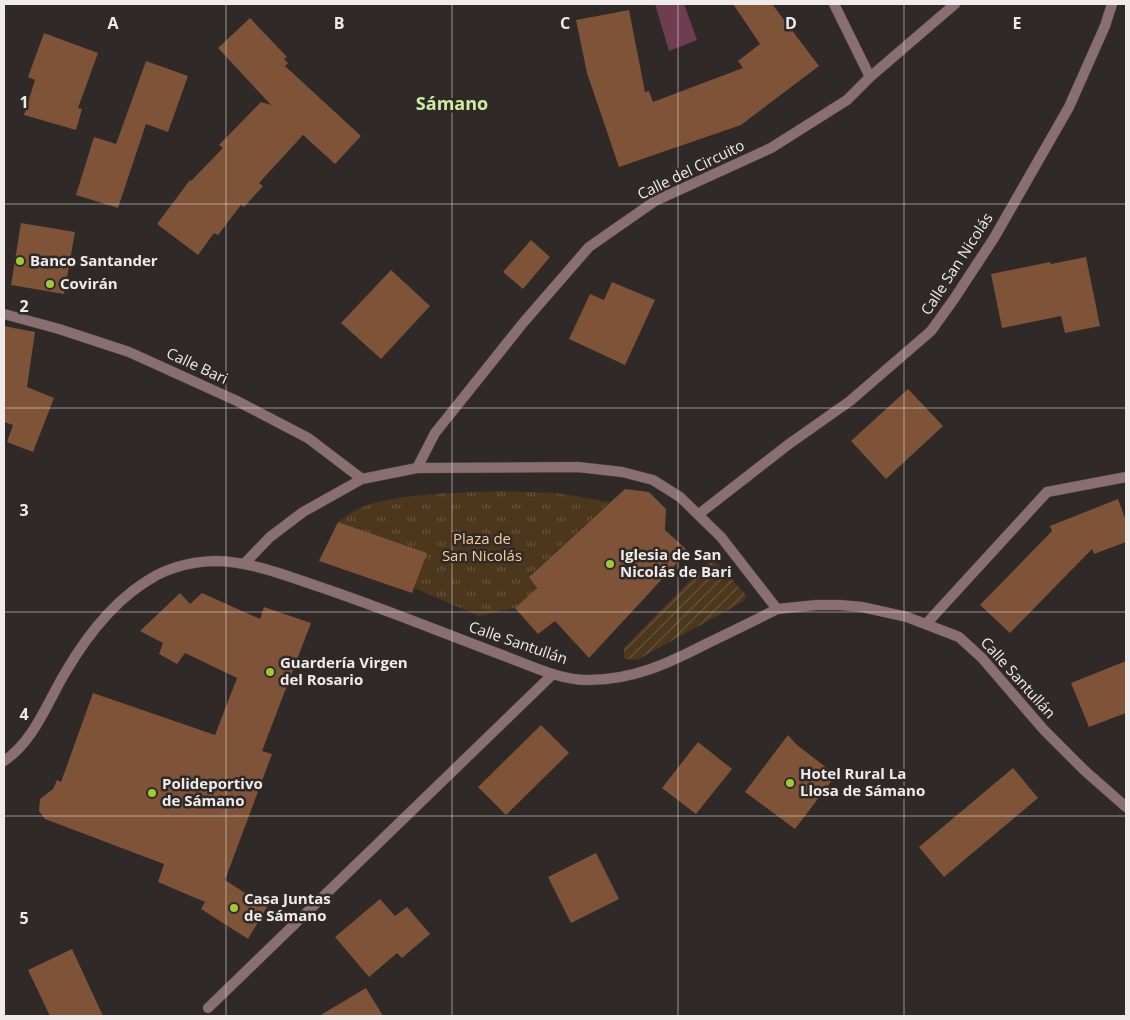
<svg xmlns="http://www.w3.org/2000/svg" width="1130" height="1020" viewBox="0 0 1130 1020" font-family="'Open Sans',sans-serif">
  <style>
    .park { fill: url(#park-tufts) }
    .garden { fill: url(#garden-furrows) }
    .water { fill: #6e3e50 }
    .building { fill: #7f5337 }
    .lines { fill: none; stroke-linecap: round; stroke-linejoin: round }
    .minor-casing { stroke: #4a4442; stroke-width: 11 }
    .tertiary-casing { stroke: #4a4442; stroke-width: 11 }
    .minor { stroke: #896f70; stroke-width: 10 }
    .tertiary { stroke: #896f70; stroke-width: 10 }
    .grid { fill: none; stroke: #efebea; stroke-width: 1; stroke-opacity: 0.55 }
    .poi-dot { fill: #9ccb32; stroke: #2f2927; stroke-width: 2 }
    .labels { text-anchor: middle; stroke-width: 5; stroke-linejoin: round; paint-order: stroke }
    .street-label { font-size: 15px; fill: #efebea; stroke: #2f2927 }
    .poi-label { font-size: 15px; font-weight: bold; fill: #efebea; stroke: #2f2927; text-anchor: start }
    .park-label { font-size: 15px; fill: #f9cd9b; stroke: #2f2927 }
    .quarter-label { font-size: 18px; font-weight: bold; fill: #cfeba2; stroke: #2f2927 }
    .grid-label { font-size: 16px; text-anchor: middle; font-weight: bold; fill: #efebea; stroke: #2f2927; stroke-width: 5; stroke-linejoin: round; paint-order: stroke }
  </style>
  <defs>
    <pattern id="park-tufts" width="24" height="20" patternUnits="userSpaceOnUse" patternTransform="scale(1.25)"><rect width="24" height="20" fill="#4c371d"/><path d="M3 7l-1-3M5 7V3M7 7l1-3M15 17l-1-3M17 17v-4M19 17l1-3" fill="none" stroke="#66543e"/></pattern>
    <pattern id="garden-furrows" width="10" height="10" patternUnits="userSpaceOnUse" patternTransform="scale(1.25)"><rect width="10" height="10" fill="#4c371d"/><path d="M-1 1l2-2M0 10L10 0M9 11l2-2" fill="none" stroke="#66543e"/></pattern>
  </defs>
  <rect width="100%" height="100%" fill="#2f2927"/>
  <!-- park -->
  <path class="park" d="M 504,491 L 557,493 L 610,502 L 529,576 L 537,588 L 515,608 L 479,616 L 414,588 L 426,553 L 338,522 C 343,518 349,514 354,511 C 389,492 463,493 504,491 Z"/>
  <!-- garden -->
  <path class="garden" d="M 708,562 L 716,562 L 746,595 L 744,601 L 637,660 L 624,659 L 624,648 Z"/>
  <!-- water -->
  <path class="water" d="M 655,4 L 684,4 L 697,40 L 669,51 Z"/>
  <!-- building -->
  <path class="building" d="M 733,4 L 772,4 L 819,66 L 741,125 L 619,167 L 587,73 L 576,20 L 629,10 L 645,92 L 649,91 L 653,102 L 743,68 L 738,61 L 760,44 Z
    M 250,18 L 287,57 L 284,59 L 288,63 L 285,66 L 361,136 L 335,164 L 303,135 L 259,183 L 263,186 L 244,207 L 241,205 L 218,235 L 214,233 L 198,255 L 157,224 L 190,180 L 191,181 L 223,148 L 219,145 L 261,102 L 271,105 L 218,48 Z
    M 44,33 L 98,53 L 78,108 L 82,109 L 76,130 L 24,115 L 35,80 L 28,77 Z
    M 146,61 L 188,76 L 168,132 L 146,124 L 118,208 L 76,195 L 94,137 L 116,144 Z
    M 21,223 L 75,232 L 64,294 L 11,285 Z
    M 531,240 L 550,257 L 523,289 L 503,272 Z
    M 1086,257 L 1100,326 L 1065,333 L 1061,316 L 1002,328 L 991,274 L 1050,262 L 1051,264 Z
    M 391,270 L 430,306 L 381,359 L 341,323 Z
    M 612,282 L 655,300 L 625,365 L 569,339 L 590,294 L 604,300 Z
    M 4,326 L 35,332 L 27,387 L 54,398 L 33,452 L 7,442 L 13,425 L 4,422 Z
    M 908,389 L 943,426 L 886,479 L 851,441 Z
    M 625,489 L 649,492 L 666,509 L 665,530 L 688,551 L 589,658 L 555,621 L 538,634 L 515,608 L 537,588 L 529,577 Z
    M 1118,499 L 1126,521 L 1126,542 L 1094,554 L 1092,549 L 1010,633 L 980,605 L 1052,531 L 1050,526 Z
    M 338,522 L 427,553 L 412,593 L 319,561 Z
    M 180,593 L 190,604 L 202,593 L 260,619 L 264,607 L 311,623 L 262,751 L 272,754 L 225,880 L 267,907 L 248,939 L 201,909 L 205,902 L 158,882 L 164,864 L 45,819 L 39,811 L 40,799 L 53,789 L 57,780 L 61,782 L 93,693 L 215,735 L 237,678 L 185,653 L 177,664 L 159,654 L 163,643 L 140,631 Z
    M 1126,661 L 1126,713 L 1089,727 L 1071,683 Z
    M 541,725 L 569,753 L 506,815 L 478,787 Z
    M 788,735 L 797,745 L 836,775 L 795,829 L 745,792 Z
    M 698,742 L 732,769 L 696,814 L 662,788 Z
    M 1013,768 L 1038,798 L 944,877 L 919,847 Z
    M 596,853 L 619,899 L 571,923 L 548,877 Z
    M 380,899 L 395,916 L 407,907 L 430,934 L 402,958 L 397,953 L 369,977 L 335,937 Z
    M 72,949 L 103,1016 L 50,1016 L 28,970 Z
    M 366,988 L 383,1016 L 319,1016 Z"/>
  <g class="lines">
    <defs>
      <path id="minor" d="M 834,4 L 870,77
        M 4,314 L 59,329 L 129,352 L 237,401 L 308,438 L 362,479
        M 417,468 L 435,433 L 523,323 L 589,247 L 655,201 L 771,148 L 847,100 L 870,77 L 955,4
        M 699,514 L 789,444 L 850,401 L 931,331 L 954,299 L 994,238 L 1069,107 L 1105,26 L 1112,4
        M 244,564 L 270,537 L 303,512 L 362,479 L 417,468 L 578,467 L 622,472 L 653,480 L 680,497 L 721,537 L 777,609
        M 926,624 L 1047,492 L 1126,477
        M 208,1008 L 553,674"/>
      <path id="tertiary" d="M 4,761 C 34,741 47,703 65,673 C 87,635 118,596 157,575 C 177,565 197,561 218,561 C 249,562 282,574 311,584 C 375,605 438,631 502,655 C 529,665 559,680 588,680 C 634,680 669,663 708,643 C 731,632 754,621 777,609 L 817,605 L 840,605 L 862,607 L 907,617 L 959,637 L 982,658 L 1044,730 L 1084,770 L 1126,807"/>
    </defs>
    <!-- minor casing -->
    <use href="#minor" class="minor-casing"/>
    <!-- tertiary casing -->
    <use href="#tertiary" class="tertiary-casing"/>
    <!-- minor -->
    <use href="#minor" class="minor"/>
    <!-- tertiary -->
    <use href="#tertiary" class="tertiary"/>
  </g>
  <!-- grid -->
  <path class="grid" d="M 226,4 L 226,1016M 452,4 L 452,1016M 678,4 L 678,1016M 904,4 L 904,1016M 4,204 L 1126,204M 4,408 L 1126,408M 4,612 L 1126,612M 4,816 L 1126,816"/>
  <!-- markers -->
  <g class="poi-dot">
    <circle cx="20" cy="261" r="5"/>
    <circle cx="50" cy="284" r="5"/>
    <circle cx="610" cy="564" r="5"/>
    <circle cx="270" cy="672" r="5"/>
    <circle cx="790" cy="783" r="5"/>
    <circle cx="152" cy="793" r="5"/>
    <circle cx="234" cy="908" r="5"/>
  </g>
  <g class="labels">
    <!-- street labels -->
    <g class="street-label">
      <text transform="translate(691 170) rotate(-26)" y="5">Calle del Circuito</text>
      <text transform="translate(957 264) rotate(-57)" y="5">Calle San Nicolás</text>
      <text transform="translate(197 366) rotate(25)" y="5">Calle Bari</text>
      <text transform="translate(518 643) rotate(19)" y="5">Calle Santullán</text>
      <text transform="translate(1018 678) rotate(48)" y="5">Calle Santullán</text>
    </g>
    <!-- poi labels -->
    <g class="poi-label">
      <text x="30" y="266">Banco Santander</text>
      <text x="60" y="289">Covirán</text>
      <text x="620" y="560">Iglesia de San<tspan x="620" dy="17">Nicolás de Bari</tspan></text>
      <text x="280" y="668">Guardería Virgen<tspan x="280" dy="17">del Rosario</tspan></text>
      <text x="800" y="779">Hotel Rural La<tspan x="800" dy="17">Llosa de Sámano</tspan></text>
      <text x="162" y="789">Polideportivo<tspan x="162" dy="17">de Sámano</tspan></text>
      <text x="244" y="904">Casa Juntas<tspan x="244" dy="17">de Sámano</tspan></text>
    </g>
    <!-- park labels -->
    <g class="park-label">
      <text x="482" y="544">Plaza de<tspan x="482" dy="17">San Nicolás</tspan></text>
    </g>
    <!-- quarter labels -->
    <g class="quarter-label">
      <text x="452" y="110">Sámano</text>
    </g>
  </g>
  <g class="grid-label">
    <text x="113" y="29">A</text>
    <text x="339" y="29">B</text>
    <text x="565" y="29">C</text>
    <text x="791" y="29">D</text>
    <text x="1017" y="29">E</text>
    <text x="24" y="108">1</text>
    <text x="24" y="312">2</text>
    <text x="24" y="516">3</text>
    <text x="24" y="720">4</text>
    <text x="24" y="924">5</text>
  </g>
  <!-- border -->
  <rect width="1130" height="1020" fill="none" stroke="#efebea" stroke-width="10"/>
</svg>
